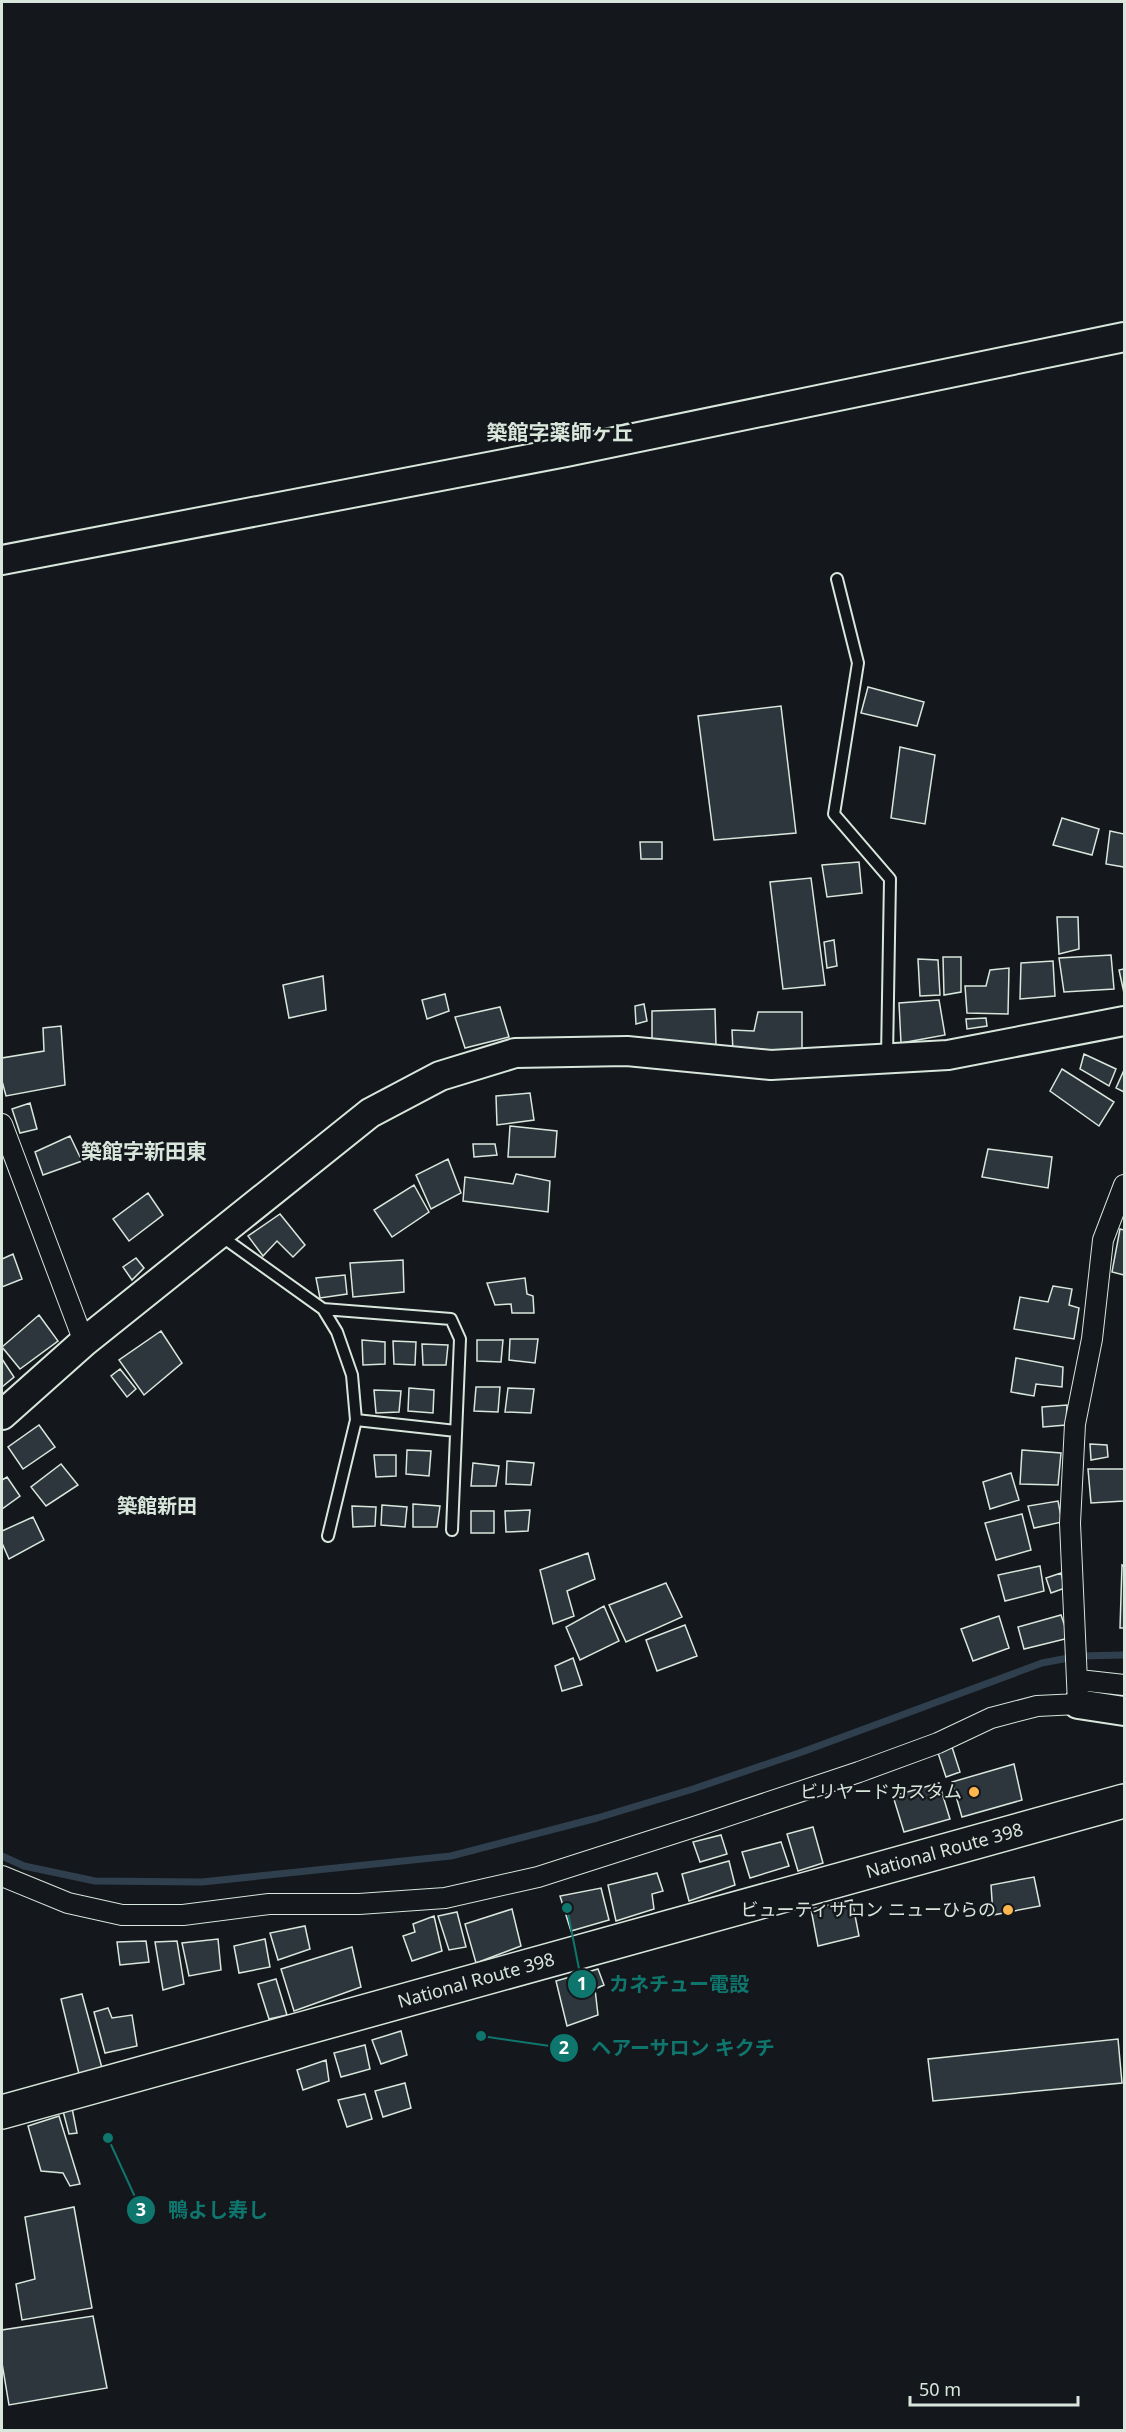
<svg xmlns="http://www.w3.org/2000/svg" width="1126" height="2432" viewBox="0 0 1126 2432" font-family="'Noto Sans','Noto Sans JP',sans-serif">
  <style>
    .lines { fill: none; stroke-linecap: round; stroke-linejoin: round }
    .stream { stroke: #2f3f4d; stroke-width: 7 }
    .building { fill: #2c363c; stroke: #d8e6dc; stroke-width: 1.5 }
    .lane-casing { stroke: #d8e6dc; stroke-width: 14 }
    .street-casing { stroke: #d8e6dc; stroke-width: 22 }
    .secondary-casing { stroke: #d8e6dc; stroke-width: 32 }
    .highway-casing { stroke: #d8e6dc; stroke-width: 36 }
    .lane { stroke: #14181c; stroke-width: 10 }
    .street { stroke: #14181c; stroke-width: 20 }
    .secondary { stroke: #14181c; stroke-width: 28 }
    .highway { stroke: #14181c; stroke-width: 33 }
    .poi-dot { fill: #ffb74d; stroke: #14181c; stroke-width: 2 }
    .labels { text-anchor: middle; stroke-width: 4.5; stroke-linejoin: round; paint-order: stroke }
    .poi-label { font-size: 18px; fill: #d8e6dc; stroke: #14181c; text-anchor: end }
    .street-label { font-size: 18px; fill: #d8e6dc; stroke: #14181c }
    .neighbourhood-label { font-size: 20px; font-weight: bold; fill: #d8e6dc; stroke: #14181c }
    .quarter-label { font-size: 21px; font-weight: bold; fill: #d8e6dc; stroke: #14181c }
    .leader { fill: none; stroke: #0f766e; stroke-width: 2 }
    .callout-dot { fill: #0f766e; stroke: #14181c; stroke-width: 2 }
    .mark-label { font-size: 18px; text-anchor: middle; font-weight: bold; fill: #fff }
    .callout-label { font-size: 20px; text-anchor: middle; font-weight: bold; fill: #0f766e; stroke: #14181c; stroke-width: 4.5; stroke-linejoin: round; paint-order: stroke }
  </style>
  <rect width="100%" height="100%" fill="#14181c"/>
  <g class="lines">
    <!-- stream -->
    <path class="stream" d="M 2,1856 L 24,1866 L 95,1881 L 202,1882 L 451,1856 L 597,1818 L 693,1789 L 802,1752 L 1042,1663 L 1079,1656 L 1124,1655"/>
  </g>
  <!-- building -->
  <path class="building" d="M 868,687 L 924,702 L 917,726 L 861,713 Z
    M 781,706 L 796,833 L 714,840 L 698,716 Z
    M 900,747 L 935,755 L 925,824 L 891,818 Z
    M 1062,818 L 1099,829 L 1092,855 L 1053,845 Z
    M 1110,831 L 1124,834 L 1124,867 L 1106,864 Z
    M 640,842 L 662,842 L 662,859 L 641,859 Z
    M 859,862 L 862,893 L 827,897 L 822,865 Z
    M 811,878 L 825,985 L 783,989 L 770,882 Z
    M 1057,917 L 1078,917 L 1079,949 L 1059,954 Z
    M 834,940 L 837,966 L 827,968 L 824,942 Z
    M 1111,955 L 1114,989 L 1064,992 L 1059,958 Z
    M 943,957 L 961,957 L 961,992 L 944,995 Z
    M 918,959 L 938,960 L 940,995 L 920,996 Z
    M 1053,961 L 1055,996 L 1020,999 L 1021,963 Z
    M 1009,968 L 1008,1014 L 967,1013 L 965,986 L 986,986 L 990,970 Z
    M 1124,969 L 1124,993 L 1119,970 Z
    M 323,976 L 326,1010 L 289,1018 L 283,985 Z
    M 445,994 L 449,1011 L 427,1019 L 422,1000 Z
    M 939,1000 L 945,1035 L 901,1043 L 899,1003 Z
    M 644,1004 L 647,1021 L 636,1024 L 635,1006 Z
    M 500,1007 L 509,1037 L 465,1048 L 455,1017 Z
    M 715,1009 L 716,1046 L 652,1046 L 652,1011 Z
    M 758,1012 L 802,1012 L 802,1052 L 733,1052 L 732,1030 L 754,1031 Z
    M 986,1018 L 987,1026 L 967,1029 L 966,1019 Z
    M 61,1026 L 65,1085 L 6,1096 L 2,1081 L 2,1058 L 44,1051 L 43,1028 Z
    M 1084,1054 L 1116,1069 L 1109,1086 L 1080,1069 Z
    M 1062,1069 L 1114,1102 L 1099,1126 L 1050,1091 Z
    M 1124,1070 L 1124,1092 L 1116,1088 Z
    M 530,1093 L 534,1120 L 497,1125 L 496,1096 Z
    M 30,1103 L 37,1129 L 20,1133 L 12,1109 Z
    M 510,1126 L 557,1131 L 555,1157 L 508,1157 Z
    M 70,1136 L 82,1161 L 43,1175 L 35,1152 Z
    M 473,1144 L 495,1144 L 497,1155 L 474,1157 Z
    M 988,1149 L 1052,1157 L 1048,1188 L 982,1177 Z
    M 448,1159 L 461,1193 L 431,1209 L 416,1175 Z
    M 516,1174 L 550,1181 L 548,1212 L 463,1201 L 465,1177 L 513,1184 Z
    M 414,1185 L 429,1212 L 392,1237 L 374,1210 Z
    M 148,1193 L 163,1215 L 129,1241 L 113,1219 Z
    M 280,1214 L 305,1245 L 293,1257 L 277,1241 L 263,1256 L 248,1236 Z
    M 1120,1229 L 1124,1230 L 1124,1275 L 1112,1272 Z
    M 13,1254 L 22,1279 L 2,1287 L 2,1259 Z
    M 136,1258 L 144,1268 L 132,1280 L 123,1267 Z
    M 403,1260 L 404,1292 L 353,1297 L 350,1263 Z
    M 345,1275 L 347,1294 L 320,1298 L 316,1278 Z
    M 525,1278 L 527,1294 L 533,1296 L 534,1313 L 512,1313 L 511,1304 L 495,1305 L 487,1283 Z
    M 1053,1286 L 1072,1289 L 1069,1305 L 1079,1308 L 1074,1339 L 1014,1329 L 1020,1297 L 1048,1302 Z
    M 39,1315 L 58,1341 L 20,1369 L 2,1347 Z
    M 161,1331 L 182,1363 L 144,1395 L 119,1360 Z
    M 510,1339 L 538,1339 L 535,1363 L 509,1360 Z
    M 362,1340 L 385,1342 L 385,1364 L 363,1365 Z
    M 477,1340 L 503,1340 L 501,1362 L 477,1361 Z
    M 393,1341 L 416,1342 L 415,1365 L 394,1364 Z
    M 422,1344 L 448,1345 L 446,1365 L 423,1365 Z
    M 1016,1358 L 1063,1367 L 1062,1387 L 1036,1384 L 1034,1396 L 1011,1392 Z
    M 2,1359 L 14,1377 L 2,1387 Z
    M 120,1369 L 136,1389 L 127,1397 L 111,1376 Z
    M 476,1387 L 500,1387 L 498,1412 L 474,1411 Z
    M 409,1388 L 434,1390 L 433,1413 L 408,1411 Z
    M 508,1388 L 534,1389 L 531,1413 L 505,1412 Z
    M 374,1390 L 401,1391 L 399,1412 L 376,1413 Z
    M 1067,1405 L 1066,1425 L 1043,1427 L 1042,1407 Z
    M 39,1425 L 55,1447 L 23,1469 L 8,1447 Z
    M 1090,1444 L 1107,1445 L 1108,1457 L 1091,1460 Z
    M 407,1450 L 431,1451 L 429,1476 L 406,1474 Z
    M 1022,1450 L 1061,1453 L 1058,1485 L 1020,1484 Z
    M 374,1455 L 396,1455 L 396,1476 L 376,1477 Z
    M 507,1461 L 534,1463 L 531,1485 L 506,1484 Z
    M 473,1463 L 499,1466 L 496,1486 L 471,1486 Z
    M 61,1464 L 78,1485 L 46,1506 L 31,1487 Z
    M 1088,1469 L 1124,1469 L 1124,1501 L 1091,1503 Z
    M 1011,1473 L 1019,1500 L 990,1509 L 983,1482 Z
    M 7,1477 L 20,1496 L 2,1509 L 2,1480 Z
    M 1058,1501 L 1062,1522 L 1034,1528 L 1028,1506 Z
    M 413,1504 L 440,1506 L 437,1527 L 413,1527 Z
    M 382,1505 L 407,1507 L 405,1527 L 381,1525 Z
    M 352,1506 L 376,1507 L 375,1526 L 353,1527 Z
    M 530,1510 L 528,1531 L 506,1532 L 505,1511 Z
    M 471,1511 L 494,1511 L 494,1533 L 471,1533 Z
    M 1022,1514 L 1031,1550 L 996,1560 L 985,1523 Z
    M 33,1517 L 44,1540 L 9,1559 L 2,1543 L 2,1531 Z
    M 588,1553 L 595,1579 L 567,1591 L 574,1616 L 553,1624 L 540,1570 Z
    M 1122,1565 L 1124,1566 L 1124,1628 L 1120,1628 Z
    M 1040,1566 L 1044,1591 L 1005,1601 L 998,1575 Z
    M 1061,1573 L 1065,1588 L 1051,1593 L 1046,1578 Z
    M 666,1583 L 682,1617 L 626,1642 L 609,1605 Z
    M 604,1606 L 619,1641 L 580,1660 L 566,1627 Z
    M 1061,1615 L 1069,1638 L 1024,1649 L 1018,1627 Z
    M 999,1616 L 1009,1648 L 973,1661 L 961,1629 Z
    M 685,1625 L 697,1656 L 657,1671 L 646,1640 Z
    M 573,1658 L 582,1685 L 562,1691 L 555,1666 Z
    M 952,1747 L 960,1772 L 946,1777 L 938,1753 Z
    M 1014,1764 L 1022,1800 L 962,1817 L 952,1782 Z
    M 939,1783 L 950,1819 L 904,1832 L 893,1796 Z
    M 813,1827 L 823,1863 L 798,1871 L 787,1834 Z
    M 721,1835 L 727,1854 L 700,1862 L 693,1842 Z
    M 781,1842 L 789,1866 L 750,1878 L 742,1852 Z
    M 729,1861 L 735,1885 L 689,1901 L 682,1874 Z
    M 657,1873 L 663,1891 L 652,1894 L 654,1909 L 616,1921 L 608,1885 Z
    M 1034,1877 L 1040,1906 L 993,1915 L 991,1885 Z
    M 601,1888 L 609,1920 L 571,1931 L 560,1896 Z
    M 852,1900 L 859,1936 L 818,1946 L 811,1909 Z
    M 512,1909 L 521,1946 L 476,1963 L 465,1924 Z
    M 457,1912 L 466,1947 L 449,1950 L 438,1916 Z
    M 434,1916 L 442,1951 L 412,1961 L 403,1936 L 415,1932 L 413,1924 Z
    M 305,1926 L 310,1949 L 278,1960 L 270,1933 Z
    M 218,1939 L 221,1970 L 189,1976 L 182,1943 Z
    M 265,1939 L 270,1967 L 239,1973 L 234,1946 Z
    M 146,1941 L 149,1962 L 120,1965 L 117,1942 Z
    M 177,1941 L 184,1984 L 163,1990 L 155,1942 Z
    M 352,1947 L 361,1987 L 294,2011 L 281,1969 Z
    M 598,1969 L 604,1985 L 595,1989 L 598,2015 L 567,2026 L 556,1981 Z
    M 276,1979 L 287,2015 L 269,2019 L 258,1984 Z
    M 82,1994 L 102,2068 L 79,2074 L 61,1999 Z
    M 108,2008 L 112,2018 L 132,2015 L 137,2046 L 105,2053 L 94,2012 Z
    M 401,2031 L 407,2055 L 381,2064 L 372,2040 Z
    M 1118,2039 L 1122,2083 L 933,2101 L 928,2059 Z
    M 365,2045 L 370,2069 L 341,2077 L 334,2053 Z
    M 326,2060 L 329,2081 L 303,2090 L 297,2070 Z
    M 405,2083 L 411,2108 L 383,2117 L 375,2091 Z
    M 365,2094 L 372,2119 L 347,2127 L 338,2100 Z
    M 72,2108 L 77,2133 L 69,2134 L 63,2111 Z
    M 59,2116 L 80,2184 L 70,2186 L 63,2173 L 41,2171 L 28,2126 Z
    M 74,2207 L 92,2308 L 22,2320 L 16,2284 L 35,2279 L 25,2217 Z
    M 93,2316 L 107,2388 L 9,2405 L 2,2363 L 2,2330 Z"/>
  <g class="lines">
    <defs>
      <path id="lane" d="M 837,579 L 858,663 L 834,814 L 890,879 L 887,1057
        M 221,1236 L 323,1309 L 337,1332 L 352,1375 L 356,1420 L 328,1536
        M 323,1309 L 451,1319 L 460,1339 L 452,1530
        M 356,1420 L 456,1431"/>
      <path id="street" d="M 2,1124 L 84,1342
        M 1079,1680 L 1124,1685
        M 2,1876 L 68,1903 L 122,1915 L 183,1915 L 269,1904 L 359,1904 L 445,1898 L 538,1877 L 697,1826 L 859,1772 L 938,1743 L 991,1718 L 1037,1706 L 1078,1704 L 1070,1523 L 1075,1424 L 1092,1339 L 1103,1240 L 1124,1185"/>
      <path id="secondary" d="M 2,560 L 566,452 L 1124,337
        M 2,1415 L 84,1342 L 370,1113 L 440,1076 L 515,1053 L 627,1051 L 771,1065 L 948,1055 L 1124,1021
        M 1078,1704 L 1124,1711"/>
      <g id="highway">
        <path id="s1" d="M 2,2112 L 1124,1801"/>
      </g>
    </defs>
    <!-- lane casing -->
    <use href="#lane" class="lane-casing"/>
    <!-- street casing -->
    <use href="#street" class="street-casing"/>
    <!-- secondary casing -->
    <use href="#secondary" class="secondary-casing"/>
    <!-- highway casing -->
    <use href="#highway" class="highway-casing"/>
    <!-- lane -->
    <use href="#lane" class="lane"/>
    <!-- street -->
    <use href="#street" class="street"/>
    <!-- secondary -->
    <use href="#secondary" class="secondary"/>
    <!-- highway -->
    <use href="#highway" class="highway"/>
  </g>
  <!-- markers -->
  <g class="poi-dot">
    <circle cx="974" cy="1792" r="6"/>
    <circle cx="1008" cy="1910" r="6"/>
  </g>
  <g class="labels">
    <!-- poi labels -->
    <g class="poi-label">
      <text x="962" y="1798">ビリヤードカスタム</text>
      <text x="996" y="1916">ビューティサロン ニューひらの</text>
    </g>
    <!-- street labels -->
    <g class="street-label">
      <text dy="6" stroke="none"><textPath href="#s1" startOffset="978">National Route 398</textPath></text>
      <text dy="6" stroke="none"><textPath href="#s1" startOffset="492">National Route 398</textPath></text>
    </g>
    <!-- neighbourhood labels -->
    <g class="neighbourhood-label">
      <text x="157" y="1513">築館新田</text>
    </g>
    <!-- quarter labels -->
    <g class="quarter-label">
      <text x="560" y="440">築館字薬師ヶ丘</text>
      <text x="144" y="1159">築館字新田東</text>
    </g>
  </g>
  <!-- callouts -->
  <path class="leader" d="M567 1908L582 1984M481 2036L564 2048M108 2138L141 2210"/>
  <g class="callout-dot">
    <circle cx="567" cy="1908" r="6"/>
    <circle cx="481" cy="2036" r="6"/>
    <circle cx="108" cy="2138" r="6"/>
    <circle cx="582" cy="1984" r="15"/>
    <circle cx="564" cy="2048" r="15"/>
    <circle cx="141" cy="2210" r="15"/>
  </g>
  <g class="mark-label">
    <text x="582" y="1990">1</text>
    <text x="564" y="2054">2</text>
    <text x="141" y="2216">3</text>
  </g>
  <g class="callout-label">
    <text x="679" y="1991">カネチュー電設</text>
    <text x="683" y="2055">ヘアーサロン キクチ</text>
    <text x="218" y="2217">鴨よし寿し</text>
  </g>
  <!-- border -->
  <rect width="1126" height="2432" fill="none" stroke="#d8e6dc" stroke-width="6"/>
  <!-- scale -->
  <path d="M910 2396v9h168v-9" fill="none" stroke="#d8e6dc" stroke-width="3"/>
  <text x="919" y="2396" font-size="18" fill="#d8e6dc" stroke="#14181c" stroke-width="4.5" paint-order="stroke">50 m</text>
</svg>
